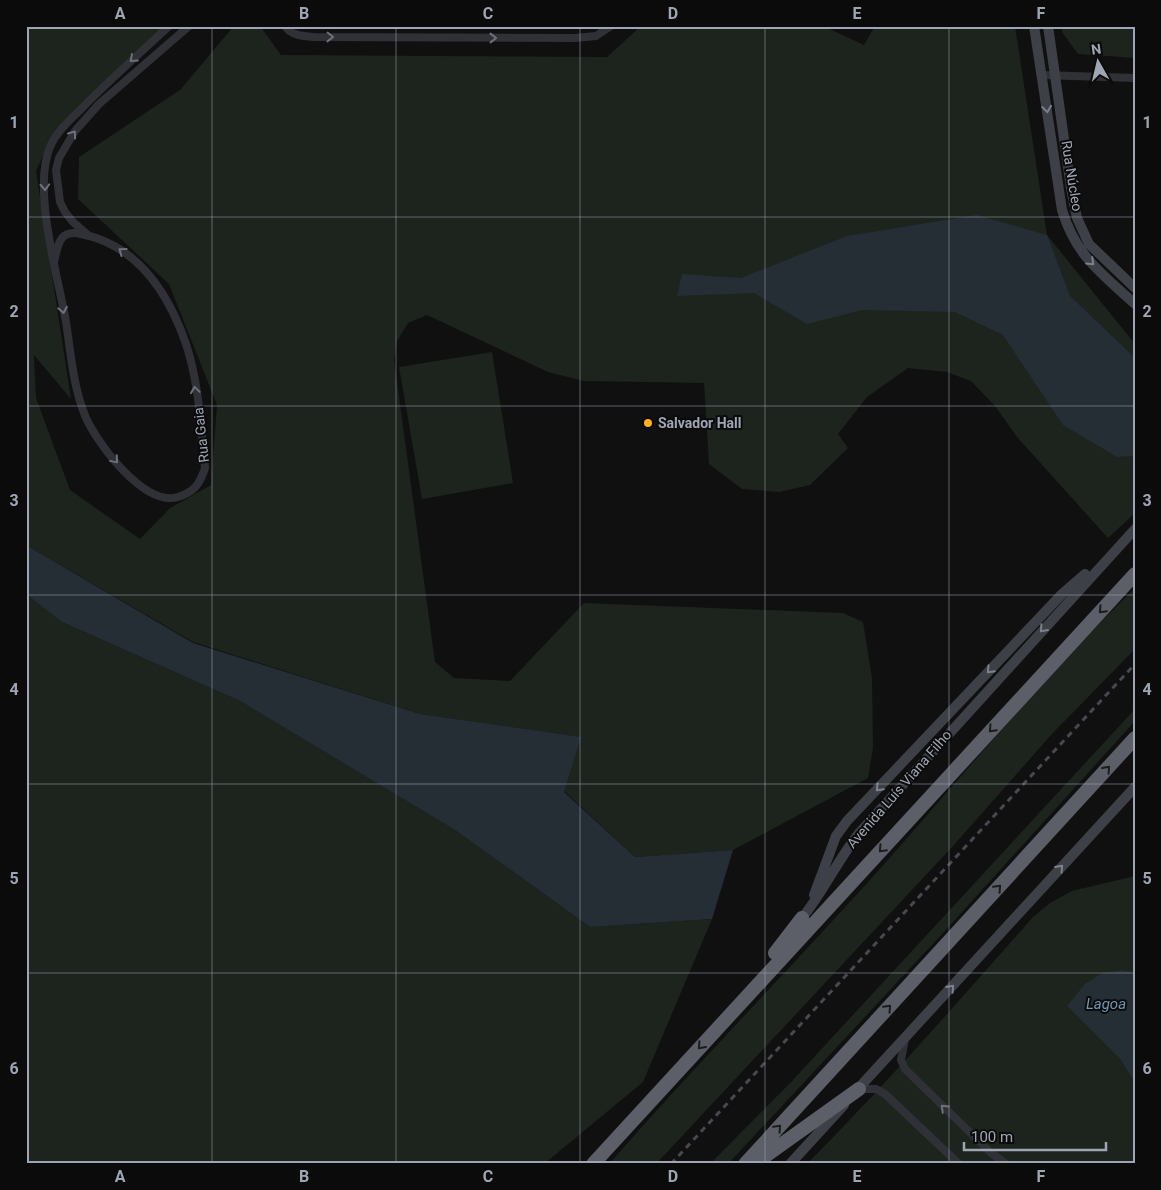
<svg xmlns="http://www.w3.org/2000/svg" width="1161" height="1190" viewBox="0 0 1161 1190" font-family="Roboto,sans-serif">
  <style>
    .green { fill: #1c241d }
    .water { fill: #252e35 }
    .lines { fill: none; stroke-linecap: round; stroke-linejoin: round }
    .street { stroke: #303136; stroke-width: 8 }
    .secondary { stroke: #3e4047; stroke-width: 10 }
    .highway { stroke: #5c5f68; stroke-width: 14 }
    .rail { stroke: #474950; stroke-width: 3; stroke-dasharray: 6 5; stroke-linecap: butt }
    .oneway { stroke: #6d717b }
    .oneway2 { stroke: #7d828d }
    .oneway3 { stroke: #1b1c1e }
    .grid { fill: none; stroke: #9fa6b3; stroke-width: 1; stroke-opacity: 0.55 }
    .poi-dot { fill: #ffb01a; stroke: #0b0b0c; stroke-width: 2 }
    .labels { text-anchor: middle; stroke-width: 4; stroke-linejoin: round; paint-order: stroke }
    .street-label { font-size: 14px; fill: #9fa6b3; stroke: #0b0b0c }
    .poi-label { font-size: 14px; font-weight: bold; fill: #9fa6b3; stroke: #0b0b0c; text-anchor: start }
    .water-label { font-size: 15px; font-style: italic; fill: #7295b3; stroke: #0b0b0c }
    .neatline { fill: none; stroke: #9fa6b3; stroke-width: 2 }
    .grid-label { font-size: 16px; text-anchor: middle; font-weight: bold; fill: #9fa6b3 }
  </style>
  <rect width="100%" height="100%" fill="#101011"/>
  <!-- green -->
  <path class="green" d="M 26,26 L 170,26 L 51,138 L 36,171 L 71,399 L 34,355 L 36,398 L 70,490 L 140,539 L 170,508 L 211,485 L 217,405 L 169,284 L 78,199 L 79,157 L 180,90 L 234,26 L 260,26 L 281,55 L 607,57 L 641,26 L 823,26 L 864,45 L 875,26 L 1015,26 L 1047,235 L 1135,344 L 1135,513 L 1108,538 L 1017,437 L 995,406 L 971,381 L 947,372 L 908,368 L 867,397 L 838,434 L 848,448 L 810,485 L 779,492 L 742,489 L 709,464 L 704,383 L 584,381 L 548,372 L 427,315 L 408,323 L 397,341 L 394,360 L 435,662 L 454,678 L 510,681 L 584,603 L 843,613 L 863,622 L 872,678 L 873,748 L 868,778 L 733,850 L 635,857 L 564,791 L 580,737 L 420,714 L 193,642 L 26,545 Z
    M 1061,26 L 1135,26 L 1135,58 L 1078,54 L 1062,32 Z
    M 492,352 L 513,483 L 422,499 L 399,367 Z
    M 1135,588 L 1135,649 L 1051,735 L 953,846 L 656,1164 L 609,1164 C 693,1068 783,976 869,881 C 957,783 1040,680 1135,588 Z
    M 26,593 L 62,622 L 240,701 L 455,830 L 590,927 L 712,919 L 643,1082 L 544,1164 L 26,1164 Z
    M 1135,709 L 1135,721 L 943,933 L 728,1164 L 710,1164 L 792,1081 Z
    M 1135,876 L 1135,972 L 1123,970 L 1067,1006 L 1120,1059 L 1135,1083 L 1135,1164 L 807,1164 C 886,1084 959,1001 1033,917 L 1050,903 L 1072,891 Z"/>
  <!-- water -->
  <path class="water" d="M 977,215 L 1047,235 L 1070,296 L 1135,358 L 1135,456 L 1117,457 L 1063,425 L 1003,335 L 955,312 L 862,310 L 807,324 L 754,293 L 677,296 L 682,274 L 741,278 L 847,236 Z
    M 26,545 L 193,643 L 420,714 L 581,737 L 564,792 L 635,857 L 733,850 L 712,919 L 590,927 L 455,830 L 240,701 L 62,622 L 26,594 Z
    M 1123,970 L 1135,972 L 1135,1083 L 1120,1059 L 1067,1006 L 1085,984 L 1102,973 Z"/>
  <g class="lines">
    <!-- street -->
    <path class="street" d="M 285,26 C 291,36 304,36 314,37 L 575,38 L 596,36 L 611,26
      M 1042,75 L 1135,78
      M 88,235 L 73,222 L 65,212 L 60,202 L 56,170 L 59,158 L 75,131 L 99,104 L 189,26
      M 54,262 C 58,245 59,229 81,234 C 137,245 168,292 186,344 C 199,383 201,428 205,468 C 200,484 194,492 178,497 C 144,507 98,444 86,418 C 73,387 71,354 66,322 C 58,276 32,190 50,147 C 57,130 72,119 84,106 C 111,79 140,53 169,26
      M 905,1039 L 901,1060 L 905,1069 L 990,1152 L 1006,1164
      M 859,1089 L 876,1089 L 885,1094 L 959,1164"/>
    <!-- secondary -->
    <path class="secondary" d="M 1034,26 L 1062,210 C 1076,256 1101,273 1135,304
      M 1048,26 L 1071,188 L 1077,218 L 1089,244 L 1135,288
      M 814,895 L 836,836 L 847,821 L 1062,594 L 1085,574
      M 802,918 C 824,891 838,859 860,832 L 1135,529
      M 855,1092 L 1135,787
      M 790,1164 L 844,1105"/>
    <!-- highway -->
    <path class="highway" d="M 775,953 L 802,918
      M 593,1164 L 1135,574
      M 745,1164 L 1135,738
      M 754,1164 L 859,1089"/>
    <!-- rail -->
    <path class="rail" d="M 671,1164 L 1135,664"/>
  </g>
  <!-- one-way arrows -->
  <defs><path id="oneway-chevron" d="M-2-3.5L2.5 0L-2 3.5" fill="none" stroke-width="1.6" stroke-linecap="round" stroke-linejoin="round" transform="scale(1.25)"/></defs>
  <g class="oneway">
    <use href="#oneway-chevron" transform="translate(330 37) rotate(1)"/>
    <use href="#oneway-chevron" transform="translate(493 38)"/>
    <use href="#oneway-chevron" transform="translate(133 59) rotate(138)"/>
    <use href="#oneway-chevron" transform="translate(73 134) rotate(-54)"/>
    <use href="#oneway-chevron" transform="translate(45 187) rotate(87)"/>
    <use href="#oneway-chevron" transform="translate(122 251) rotate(-144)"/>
    <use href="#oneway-chevron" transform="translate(63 310) rotate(80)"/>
    <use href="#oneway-chevron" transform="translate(195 390) rotate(-98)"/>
    <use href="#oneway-chevron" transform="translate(115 460) rotate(50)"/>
    <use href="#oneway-chevron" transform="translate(944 1108) rotate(-136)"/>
  </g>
  <g class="oneway2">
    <use href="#oneway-chevron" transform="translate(1047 109) rotate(82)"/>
    <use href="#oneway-chevron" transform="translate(1091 262) rotate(44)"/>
    <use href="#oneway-chevron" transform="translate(1043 629) rotate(132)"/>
    <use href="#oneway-chevron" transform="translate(990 670) rotate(134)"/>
    <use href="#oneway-chevron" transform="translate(879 788) rotate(134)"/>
    <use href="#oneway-chevron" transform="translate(1060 868) rotate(-48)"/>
    <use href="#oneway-chevron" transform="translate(951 988) rotate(-48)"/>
  </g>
  <g class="oneway3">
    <use href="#oneway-chevron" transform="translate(1102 610) rotate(133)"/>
    <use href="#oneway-chevron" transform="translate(992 729) rotate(133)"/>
    <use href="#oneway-chevron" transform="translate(1107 769) rotate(-48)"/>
    <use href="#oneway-chevron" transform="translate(882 849) rotate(133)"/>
    <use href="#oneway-chevron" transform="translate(998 888) rotate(-47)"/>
    <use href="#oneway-chevron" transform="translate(888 1008) rotate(-47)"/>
    <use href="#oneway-chevron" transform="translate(701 1046) rotate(132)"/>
    <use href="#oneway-chevron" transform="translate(778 1128) rotate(-47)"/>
  </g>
  <!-- grid -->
  <path class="grid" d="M 212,26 L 212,1164M 396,26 L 396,1164M 580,26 L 580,1164M 765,26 L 765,1164M 949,26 L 949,1164M 26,217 L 1135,217M 26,406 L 1135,406M 26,595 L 1135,595M 26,784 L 1135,784M 26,973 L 1135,973"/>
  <!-- markers -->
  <circle class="poi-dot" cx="648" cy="423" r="5"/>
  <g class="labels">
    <!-- street labels -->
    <g class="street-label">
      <text transform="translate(1072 176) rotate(81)" y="5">Rua Núcleo</text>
      <text transform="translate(201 435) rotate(-96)" y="5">Rua Gaia</text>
      <text transform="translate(899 789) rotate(-49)" y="5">Avenida Luís Viana Filho</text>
    </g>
    <!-- poi labels -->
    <g class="poi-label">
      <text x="658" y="428">Salvador Hall</text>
    </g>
    <!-- water labels -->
    <g class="water-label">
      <text x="1106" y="1009">Lagoa</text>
    </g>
  </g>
  <!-- border -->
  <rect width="1161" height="1190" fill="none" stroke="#0b0b0c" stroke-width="55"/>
  <!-- north arrow -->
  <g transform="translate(1098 62) rotate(352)" stroke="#0b0b0c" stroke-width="4" paint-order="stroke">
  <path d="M0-4L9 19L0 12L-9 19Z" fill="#9fa6b3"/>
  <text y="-8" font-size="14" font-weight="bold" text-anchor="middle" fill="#9fa6b3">N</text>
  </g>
  <!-- scale -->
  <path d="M964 1142v8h142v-8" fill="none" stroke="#9fa6b3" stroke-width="2.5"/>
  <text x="971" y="1142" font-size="15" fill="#9fa6b3" stroke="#0b0b0c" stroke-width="4" paint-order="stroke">100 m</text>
  <rect x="28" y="28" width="1106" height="1134" class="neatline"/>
  <g class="grid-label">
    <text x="120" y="19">A</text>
    <text x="304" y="19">B</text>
    <text x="488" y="19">C</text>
    <text x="673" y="19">D</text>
    <text x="857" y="19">E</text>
    <text x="1041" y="19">F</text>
    <text x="14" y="128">1</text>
    <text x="1147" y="128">1</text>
    <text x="14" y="317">2</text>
    <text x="1147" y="317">2</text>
    <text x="14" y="506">3</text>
    <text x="1147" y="506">3</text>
    <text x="14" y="695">4</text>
    <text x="1147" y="695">4</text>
    <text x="14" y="884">5</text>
    <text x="1147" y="884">5</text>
    <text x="14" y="1074">6</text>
    <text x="1147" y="1074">6</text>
    <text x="120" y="1182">A</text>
    <text x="304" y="1182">B</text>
    <text x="488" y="1182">C</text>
    <text x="673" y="1182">D</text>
    <text x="857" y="1182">E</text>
    <text x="1041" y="1182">F</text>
  </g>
</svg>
